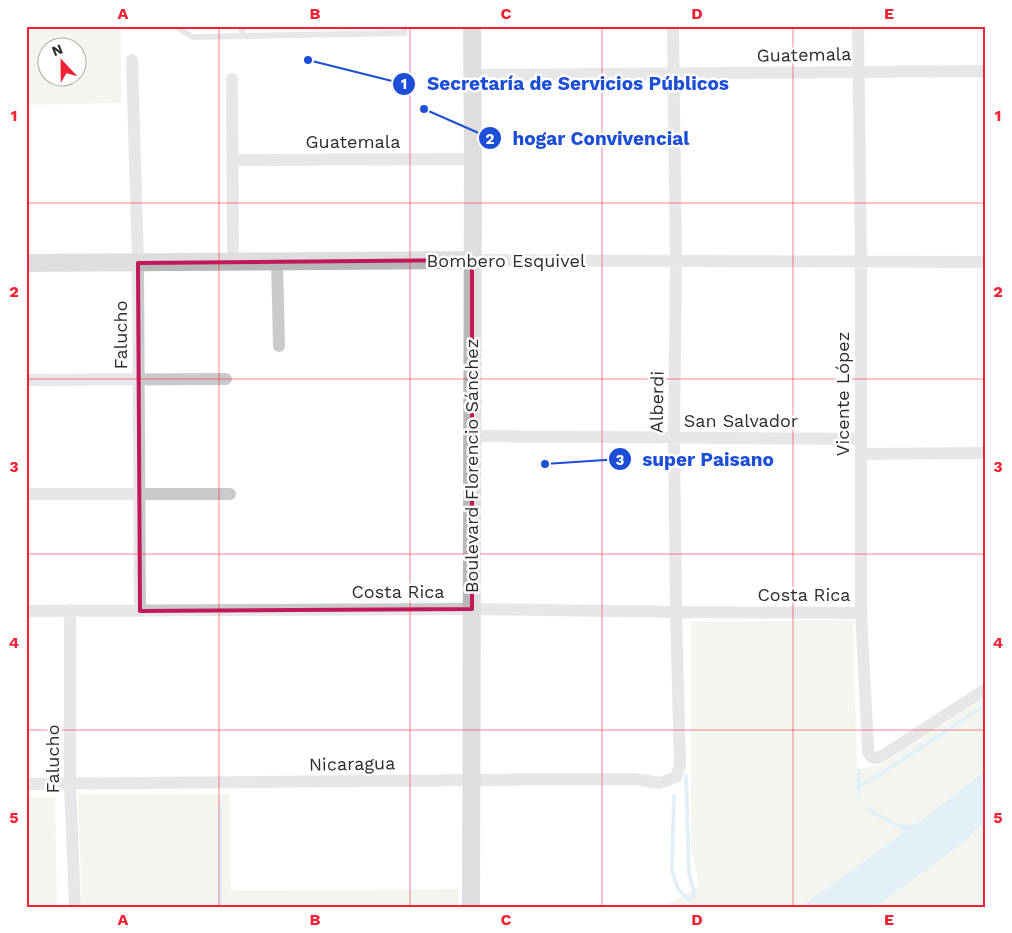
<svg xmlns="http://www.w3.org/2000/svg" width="1012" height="933" viewBox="0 0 1012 933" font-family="'Work Sans',sans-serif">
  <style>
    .green { fill: #e4ecd9; fill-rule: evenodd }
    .water { fill: #c4deee }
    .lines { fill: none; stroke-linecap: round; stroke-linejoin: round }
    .stream { stroke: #c4deee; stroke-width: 4 }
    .lane { stroke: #cacaca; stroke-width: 6 }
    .street { stroke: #cacaca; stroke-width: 12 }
    .secondary { stroke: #b7b7b7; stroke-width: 18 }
    .marked { fill: none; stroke: #c2185b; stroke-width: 4; stroke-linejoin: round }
    .grid { fill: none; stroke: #f32134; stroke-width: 1; stroke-opacity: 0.55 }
    .labels { text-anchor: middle; stroke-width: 5; stroke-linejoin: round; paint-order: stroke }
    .street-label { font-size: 18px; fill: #2d2d2d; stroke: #fff }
    .leader { fill: none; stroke: #1d4ed8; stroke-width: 2 }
    .callout-dot { fill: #1d4ed8; stroke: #fff; stroke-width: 2 }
    .mark-label { font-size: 15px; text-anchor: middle; font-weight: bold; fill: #fff }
    .callout-label { font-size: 19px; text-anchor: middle; font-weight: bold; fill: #1d4ed8; stroke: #fff; stroke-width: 5; stroke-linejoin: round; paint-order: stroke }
    .neatline { fill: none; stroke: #f32134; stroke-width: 2 }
    .grid-label { font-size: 16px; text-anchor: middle; font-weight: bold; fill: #f32134 }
  </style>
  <rect width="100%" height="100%" fill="#fff"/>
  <!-- green -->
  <path class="green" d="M 26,26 L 121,26 L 121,103 L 26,105 ZM 48,48 L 78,48 L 78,78 L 48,78 Z
    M 853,620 L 857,769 L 880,765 L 986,697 L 986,770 L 919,822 L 906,825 L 902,834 L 800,907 L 663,907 L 699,886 L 691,847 L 691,622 Z
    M 78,794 L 229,794 L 231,891 L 458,889 L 459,907 L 82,907 Z
    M 26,797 L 55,797 L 57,907 L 26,907 Z
    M 986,823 L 986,907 L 876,907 L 969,838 L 975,830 Z"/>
  <!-- water -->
  <path class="water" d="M 986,770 L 986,823 L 975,830 L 969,838 L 876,907 L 800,907 L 902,834 L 903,831 L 897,827 L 899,824 L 906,825 L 919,822 Z"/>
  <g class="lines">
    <!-- stream -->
    <path class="stream" d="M 858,787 L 877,776 L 986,705
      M 859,793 L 858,787 L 859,771
      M 674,796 L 672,870 L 678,889 L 687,898 L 692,899 L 694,892 L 689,874 L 686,776
      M 869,809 L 874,813 L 898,826
      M 220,907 L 220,806"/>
    <!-- lane -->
    <path class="lane" d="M 175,26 L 193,37 L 404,33 L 404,26
      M 241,26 L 243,36"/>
    <!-- street -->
    <path class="street" d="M 858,26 L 861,261 L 861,613 L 868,746 L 868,752 L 871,757 L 876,758 L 882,756 L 986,689
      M 132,60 L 138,263 L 140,611
      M 472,75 L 986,71
      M 232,79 L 233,262
      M 233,160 L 473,159
      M 472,260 L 986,262
      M 277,261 L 279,346
      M 26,380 L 226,379
      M 471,436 L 860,439
      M 861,454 L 986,453
      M 26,494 L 230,494
      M 70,610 L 70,784 L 75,907
      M 26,611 L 472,609 L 676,612 L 861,613
      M 26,784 L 472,780 L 635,779 L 660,783 L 676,777 L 680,765 L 676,612 L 674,438 L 676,261 L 673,26"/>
    <!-- secondary -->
    <path class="secondary" d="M 26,263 L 472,260
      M 471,907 L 473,159 L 472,26"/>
  </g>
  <!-- marked area -->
  <path d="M0 0H1012V933H0ZM 472,260 L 472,609 L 140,611 L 138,263 Z" fill="#fff" fill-opacity=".55" fill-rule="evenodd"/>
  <path class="marked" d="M 472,260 L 472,609 L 140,611 L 138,263 Z"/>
  <!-- grid -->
  <path class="grid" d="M 219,26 L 219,907M 410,26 L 410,907M 602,26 L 602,907M 793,26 L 793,907M 26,203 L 986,203M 26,379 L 986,379M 26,554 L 986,554M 26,730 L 986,730"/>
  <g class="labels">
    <!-- street labels -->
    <g class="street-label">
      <text transform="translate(804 55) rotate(-1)" y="6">Guatemala</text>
      <text x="353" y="148">Guatemala</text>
      <text x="506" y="267">Bombero Esquivel</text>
      <text transform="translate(121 335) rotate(-90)" y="6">Falucho</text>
      <text transform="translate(843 394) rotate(-90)" y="6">Vicente López</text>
      <text transform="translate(657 402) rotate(-89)" y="6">Alberdi</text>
      <text x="741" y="427">San Salvador</text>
      <text transform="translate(472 466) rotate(-90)" y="6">Boulevard Florencio Sánchez</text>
      <text x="398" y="598">Costa Rica</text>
      <text x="804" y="601">Costa Rica</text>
      <text transform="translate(53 759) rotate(-90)" y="6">Falucho</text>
      <text transform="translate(352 764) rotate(-1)" y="6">Nicaragua</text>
    </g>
  </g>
  <!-- callouts -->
  <path class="leader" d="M308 60L404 84M424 109L490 138M545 464L620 459"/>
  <g class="callout-dot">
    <circle cx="308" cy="60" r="5"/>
    <circle cx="424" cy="109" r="5"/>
    <circle cx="545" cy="464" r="5"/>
    <circle cx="404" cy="84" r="12"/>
    <circle cx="490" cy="138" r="12"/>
    <circle cx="620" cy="459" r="12"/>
  </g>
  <g class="mark-label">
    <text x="404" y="89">1</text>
    <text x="490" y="144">2</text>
    <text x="620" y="465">3</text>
  </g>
  <g class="callout-label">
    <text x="578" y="90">Secretaría de Servicios Públicos</text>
    <text x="601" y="145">hogar Convivencial</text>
    <text x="708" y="466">super Paisano</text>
  </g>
  <!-- border -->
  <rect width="1012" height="933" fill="none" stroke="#ffffff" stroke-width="55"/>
  <!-- north arrow -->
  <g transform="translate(62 62) rotate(338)"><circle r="24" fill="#ffffff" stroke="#ababab"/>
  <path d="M0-4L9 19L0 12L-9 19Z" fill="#f32134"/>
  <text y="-8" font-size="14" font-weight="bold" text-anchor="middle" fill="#2d2d2d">N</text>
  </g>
  <rect x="28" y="28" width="956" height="878" class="neatline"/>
  <g class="grid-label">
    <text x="123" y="19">A</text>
    <text x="315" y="19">B</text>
    <text x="506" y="19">C</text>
    <text x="697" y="19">D</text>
    <text x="889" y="19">E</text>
    <text x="14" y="121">1</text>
    <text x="998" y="121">1</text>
    <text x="14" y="297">2</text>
    <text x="998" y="297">2</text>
    <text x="14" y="472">3</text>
    <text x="998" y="472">3</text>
    <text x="14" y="648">4</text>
    <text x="998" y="648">4</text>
    <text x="14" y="823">5</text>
    <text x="998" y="823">5</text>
    <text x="123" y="925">A</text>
    <text x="315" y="925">B</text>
    <text x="506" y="925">C</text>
    <text x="697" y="925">D</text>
    <text x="889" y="925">E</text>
  </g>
</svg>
